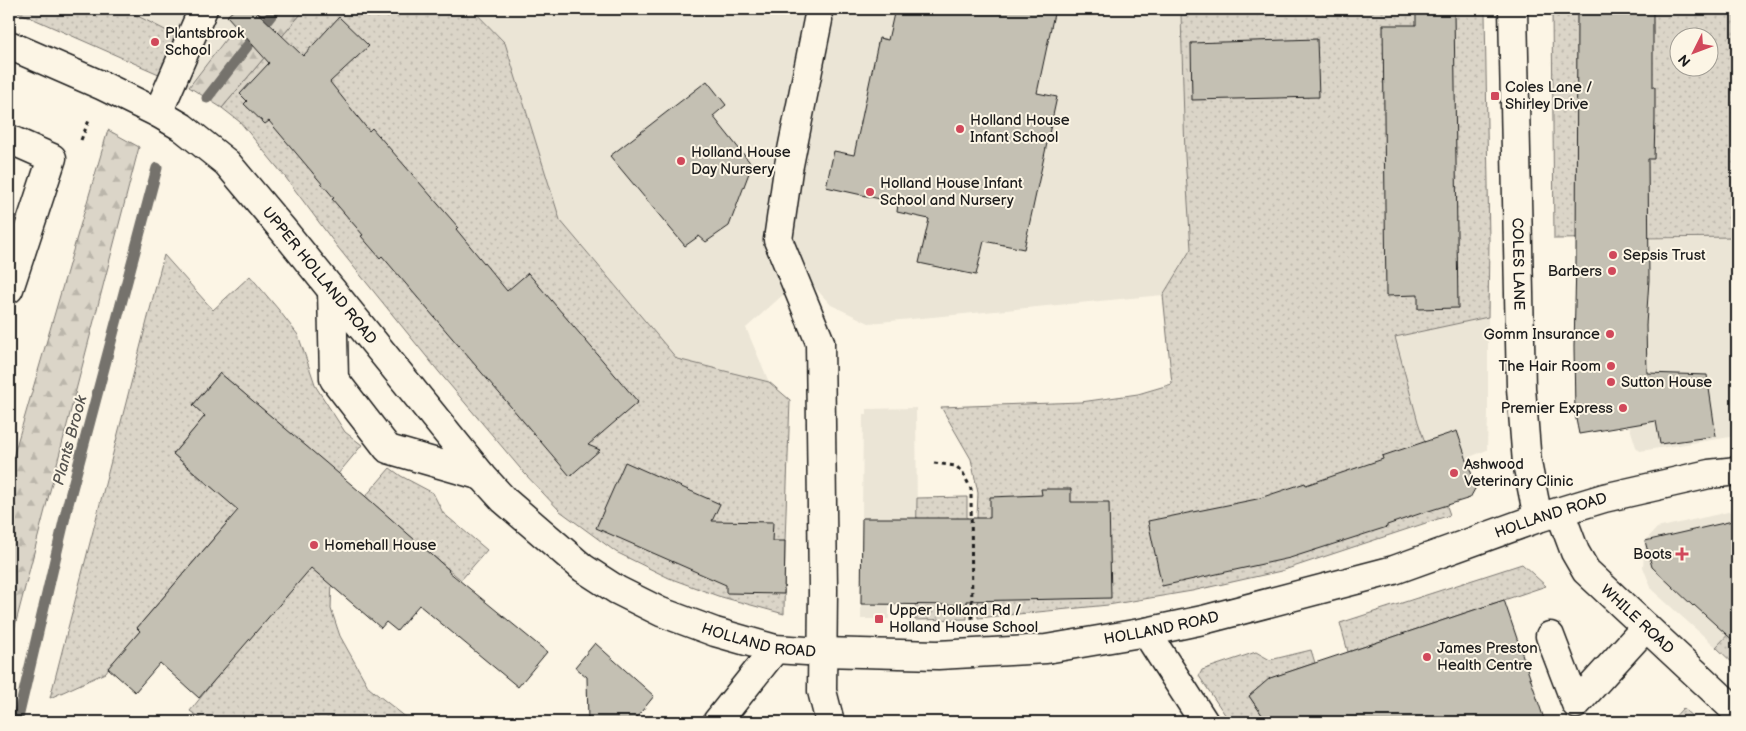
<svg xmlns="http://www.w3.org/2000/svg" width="1746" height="731" viewBox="0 0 1746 731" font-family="'Balsamiq Sans',sans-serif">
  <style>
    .built { fill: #ebe5d6 }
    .green { fill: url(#green-dots); stroke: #7c7872; fill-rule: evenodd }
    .forest { fill: url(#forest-firs); stroke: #7c7872 }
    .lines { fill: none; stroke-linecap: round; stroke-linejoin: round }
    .stream { stroke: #75726c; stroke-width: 11 }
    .building { fill: #c4c0b3; stroke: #1c1c1c }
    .minor-casing { stroke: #1c1c1c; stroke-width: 31 }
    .path { stroke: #1c1c1c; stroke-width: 3; stroke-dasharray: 4 4; stroke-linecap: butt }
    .minor { stroke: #fcf5e5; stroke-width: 28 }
    .poi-dot { fill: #d1495b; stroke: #fcf5e5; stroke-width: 2 }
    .labels { text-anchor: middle; stroke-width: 4; stroke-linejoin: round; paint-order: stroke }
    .poi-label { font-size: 15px; fill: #1c1c1c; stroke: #fcf5e5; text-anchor: start }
    .street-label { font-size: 15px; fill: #1c1c1c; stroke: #fcf5e5 }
    .water-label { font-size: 16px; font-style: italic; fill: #575551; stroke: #fcf5e5 }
  </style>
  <defs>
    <pattern id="green-dots" width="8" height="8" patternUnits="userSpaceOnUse" patternTransform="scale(1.25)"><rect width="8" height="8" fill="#dbd5c8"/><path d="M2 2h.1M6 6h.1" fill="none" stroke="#bbb6ab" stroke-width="1.8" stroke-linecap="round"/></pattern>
    <pattern id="forest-firs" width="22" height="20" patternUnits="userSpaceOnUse" patternTransform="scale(1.25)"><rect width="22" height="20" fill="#dbd5c8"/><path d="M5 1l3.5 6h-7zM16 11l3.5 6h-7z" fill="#bbb6ab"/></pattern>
  </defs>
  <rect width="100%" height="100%" fill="#fcf5e5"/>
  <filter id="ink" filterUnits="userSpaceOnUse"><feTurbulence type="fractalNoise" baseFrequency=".02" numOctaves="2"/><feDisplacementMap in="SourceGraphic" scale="10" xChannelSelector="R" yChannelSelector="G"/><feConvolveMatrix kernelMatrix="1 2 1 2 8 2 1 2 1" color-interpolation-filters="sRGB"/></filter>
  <g filter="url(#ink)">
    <!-- built -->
    <path class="built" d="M 11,9 L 249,9 L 189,87 Z
      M 472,9 L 1180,9 L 1185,156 L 1191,250 L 1163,295 L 869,323 L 831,305 L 804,276 L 746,328 L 769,382 L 677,359 L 560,220 L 505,43 Z
      M 1737,237 L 1737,436 L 1640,451 L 1636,447 L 1629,425 L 1583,433 L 1577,427 L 1575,401 L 1630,240 Z
      M 1488,317 L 1488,414 L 1487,450 L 1467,458 L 1476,487 L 1470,498 L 1446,505 L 1418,422 L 1395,337 Z
      M 916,408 L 917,517 L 903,518 L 903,543 L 889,543 L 889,619 L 861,619 L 863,414 L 867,414 L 867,409 Z
      M 1737,510 L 1737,625 L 1716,647 L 1652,590 L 1643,567 L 1645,541 L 1657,528 Z"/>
    <!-- green -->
    <path class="green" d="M 11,9 L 124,9 L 171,33 L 177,41 L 161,75 Z
      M 305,9 L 472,9 L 505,43 L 560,220 L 677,359 L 769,382 L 790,400 L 785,541 L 784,614 L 718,596 L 669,578 L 616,552 L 560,511 L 525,474 L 439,372 L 336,245 L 286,178 L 240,122 L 222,108 Z
      M 1402,9 L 1483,9 L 1485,14 L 1489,240 L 1488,317 L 1395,337 L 1418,422 L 1450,515 L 1281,571 L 1192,591 L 1108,605 L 978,618 L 976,541 L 978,493 L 971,459 L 941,407 L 1081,402 L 1138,394 L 1172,384 L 1163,295 L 1191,249 L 1185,156 L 1181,15 Z
      M 1552,9 L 1737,9 L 1737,237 L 1554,239 ZM 1678,38 L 1708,38 L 1708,68 L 1678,68 Z
      M 164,255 L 213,310 L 250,276 L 278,309 L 298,335 L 316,387 L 345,432 L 362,445 L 338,474 L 220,373 L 193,405 L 205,416 L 173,454 L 203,481 L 247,511 L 225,525 L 137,628 L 140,631 L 105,673 L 50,698 Z
      M 390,468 L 401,476 L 433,493 L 443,513 L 487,550 L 461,580 L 365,497 Z
      M 967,497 L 967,619 L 915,620 L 917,498 Z
      M 310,559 L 332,577 L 331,609 L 340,636 L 369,688 L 412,722 L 205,722 L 190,711 Z
      M 1522,564 L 1546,586 L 1348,652 L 1340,623 Z
      M 1737,625 L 1737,667 L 1716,647 Z
      M 1311,650 L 1315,663 L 1271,678 L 1249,696 L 1267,722 L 1230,722 L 1199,676 L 1202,670 L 1256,652 L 1270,660 Z
      M 1683,708 L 1698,722 L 1670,722 Z"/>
    <!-- forest -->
    <path class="forest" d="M 249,9 L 305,9 L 222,108 L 189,87 Z
      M 108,130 L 139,147 L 9,649 L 9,471 Z"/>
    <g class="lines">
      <!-- stream -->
      <path class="stream" d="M 207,98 L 276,9
        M 17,722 L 68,504 L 157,168"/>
    </g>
    <!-- building -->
    <path class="building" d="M 235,9 L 254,9 L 303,56 L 339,17 L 369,46 L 330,82 L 369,131 L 372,128 L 458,227 L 456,229 L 507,291 L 528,273 L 638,402 L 588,445 L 600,450 L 570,476 L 382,256 L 380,258 L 361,236 L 363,235 L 332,199 L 334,198 L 269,121 L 265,124 L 244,104 L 247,101 L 240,94 L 269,63 L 227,16 Z
      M 895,9 L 1055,9 L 1037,93 L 1057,97 L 1024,249 L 984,241 L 976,275 L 919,263 L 929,219 L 897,212 L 898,203 L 826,187 L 834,151 L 854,155 L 879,38 L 888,40 Z
      M 1577,9 L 1653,9 L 1653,87 L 1655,87 L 1655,119 L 1654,159 L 1648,159 L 1649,280 L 1646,325 L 1647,373 L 1707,375 L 1716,436 L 1660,444 L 1656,421 L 1579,434 L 1575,414 L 1574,346 L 1576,263 Z
      M 1416,12 L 1454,12 L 1458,308 L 1418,309 L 1418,295 L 1386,296 L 1383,25 L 1416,25 Z
      M 1317,39 L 1319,97 L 1192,100 L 1191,43 Z
      M 707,81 L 726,105 L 713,116 L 752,165 L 729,226 L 706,242 L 699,236 L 685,246 L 610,156 Z
      M 220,373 L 365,496 L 449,570 L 448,571 L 547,652 L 518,687 L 419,605 L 397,631 L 386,622 L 381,628 L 311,568 L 199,698 L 160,663 L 135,692 L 108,668 L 140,631 L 137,628 L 238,510 L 173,454 L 205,416 L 193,405 Z
      M 1457,431 L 1476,487 L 1470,498 L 1419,514 L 1387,525 L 1387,527 L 1290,558 L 1162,586 L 1148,521 L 1257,499 L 1305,483 L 1306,485 L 1383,459 L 1382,456 Z
      M 625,462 L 720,504 L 712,521 L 773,522 L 772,541 L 785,541 L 784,594 L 726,593 L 726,585 L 596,528 Z
      M 1041,489 L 1071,489 L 1071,502 L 1109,502 L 1111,598 L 966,601 L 966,605 L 861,604 L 862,518 L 990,518 L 990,497 L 1042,495 Z
      M 1737,520 L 1737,644 L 1694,605 L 1693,606 L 1652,567 L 1645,541 Z
      M 1504,600 L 1545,722 L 1267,722 L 1249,696 L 1270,678 Z
      M 595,643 L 654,696 L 633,722 L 588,722 L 587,677 L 575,667 Z"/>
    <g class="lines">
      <defs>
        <g id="minor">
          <path id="s1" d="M 1513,9 L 1521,388 L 1527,463 L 1538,518"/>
          <path d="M 818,20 L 788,170 L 778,240 L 820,342 L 823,590 L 822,691 L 830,722"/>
          <path id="s2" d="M 9,45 L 103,86 L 158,113 L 182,127 L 227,163 L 284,231 L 482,476 L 504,500 L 583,568 L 617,590 L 661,612 L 715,632 L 775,649 L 822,652 L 938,655 L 1046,649 L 1146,632 L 1203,620 L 1394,570 L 1538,518 L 1604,498 L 1709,474 L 1737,471"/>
          <path d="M 158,113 L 203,9"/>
          <path d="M 9,139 L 52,158 L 9,289"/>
          <path d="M 332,291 L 334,379 L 388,449 L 482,476"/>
          <path id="s3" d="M 1560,512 L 1575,552 L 1586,571 L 1737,712"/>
          <path d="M 1146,632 L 1204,722"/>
          <path d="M 1550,636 L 1576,704 L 1646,627"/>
          <path d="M 717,722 L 775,649"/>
        </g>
      </defs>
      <!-- minor casing -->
      <use href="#minor" class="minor-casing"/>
      <!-- path -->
      <path class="path" d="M 81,140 L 90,118
        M 934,463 L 956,466 L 963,473 L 971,489 L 972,620"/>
      <!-- minor -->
      <use href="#minor" class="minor"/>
    </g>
  </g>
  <!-- markers -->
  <g class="poi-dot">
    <circle cx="155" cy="42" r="5"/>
    <rect x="1490" y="91" width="10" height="10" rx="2.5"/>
    <circle cx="960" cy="129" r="5"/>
    <circle cx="681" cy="161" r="5"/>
    <circle cx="870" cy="192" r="5"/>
    <circle cx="1613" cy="255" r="5"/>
    <circle cx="1612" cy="271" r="5"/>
    <circle cx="1610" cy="334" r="5"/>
    <circle cx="1611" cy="366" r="5"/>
    <circle cx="1611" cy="382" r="5"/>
    <circle cx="1623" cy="408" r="5"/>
    <circle cx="1454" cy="473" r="5"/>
    <circle cx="314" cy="545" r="5"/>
    <path d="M1679.5 546.5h5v5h5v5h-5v5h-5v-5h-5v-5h5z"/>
    <rect x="874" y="614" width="10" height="10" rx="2.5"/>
    <circle cx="1427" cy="657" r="5"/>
  </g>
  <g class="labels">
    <!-- poi labels -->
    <g class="poi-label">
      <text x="165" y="38">Plantsbrook<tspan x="165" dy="17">School</tspan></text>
      <text x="1505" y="92">Coles Lane /<tspan x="1505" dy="17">Shirley Drive</tspan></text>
      <text x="970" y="125">Holland House<tspan x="970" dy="17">Infant School</tspan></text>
      <text x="691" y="157">Holland House<tspan x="691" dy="17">Day Nursery</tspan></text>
      <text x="880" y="188">Holland House Infant<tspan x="880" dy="17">School and Nursery</tspan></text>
      <text x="1623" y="260">Sepsis Trust</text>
      <text x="1602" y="276" text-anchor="end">Barbers</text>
      <text x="1600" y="339" text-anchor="end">Gomm Insurance</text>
      <text x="1601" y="371" text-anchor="end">The Hair Room</text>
      <text x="1621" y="387">Sutton House</text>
      <text x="1613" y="413" text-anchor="end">Premier Express</text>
      <text x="1464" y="469">Ashwood<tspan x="1464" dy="17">Veterinary Clinic</tspan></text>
      <text x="324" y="550">Homehall House</text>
      <text x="1672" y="559" text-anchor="end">Boots</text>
      <text x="889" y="615">Upper Holland Rd /<tspan x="889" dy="17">Holland House School</tspan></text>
      <text x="1437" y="653">James Preston<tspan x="1437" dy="17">Health Centre</tspan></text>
    </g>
    <!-- street labels -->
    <g class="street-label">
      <text dy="5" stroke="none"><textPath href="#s1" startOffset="255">COLES LANE</textPath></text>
      <text dy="5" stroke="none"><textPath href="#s2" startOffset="395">UPPER HOLLAND ROAD</textPath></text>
      <text dy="5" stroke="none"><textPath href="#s2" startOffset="1794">HOLLAND ROAD</textPath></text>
      <text dy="5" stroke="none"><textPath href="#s3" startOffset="135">WHILE ROAD</textPath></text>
      <text dy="5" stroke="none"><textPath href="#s2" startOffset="1388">HOLLAND ROAD</textPath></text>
      <text dy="5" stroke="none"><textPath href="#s2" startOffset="982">HOLLAND ROAD</textPath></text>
    </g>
    <!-- water labels -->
    <g class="water-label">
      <text transform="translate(69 440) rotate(-75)" y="6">Plants Brook</text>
    </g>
  </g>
  <!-- margin -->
  <rect width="1746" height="731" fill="none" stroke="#fcf5e5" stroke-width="30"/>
  <rect x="15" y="15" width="1716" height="701" fill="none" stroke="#1c1c1c" stroke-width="2" filter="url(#ink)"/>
  <!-- north arrow -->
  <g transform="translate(1694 52) rotate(228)"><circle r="24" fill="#fcf5e5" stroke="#a29e95"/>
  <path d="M0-4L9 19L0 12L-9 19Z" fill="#d1495b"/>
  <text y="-8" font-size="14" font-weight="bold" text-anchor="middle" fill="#1c1c1c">N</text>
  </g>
</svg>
